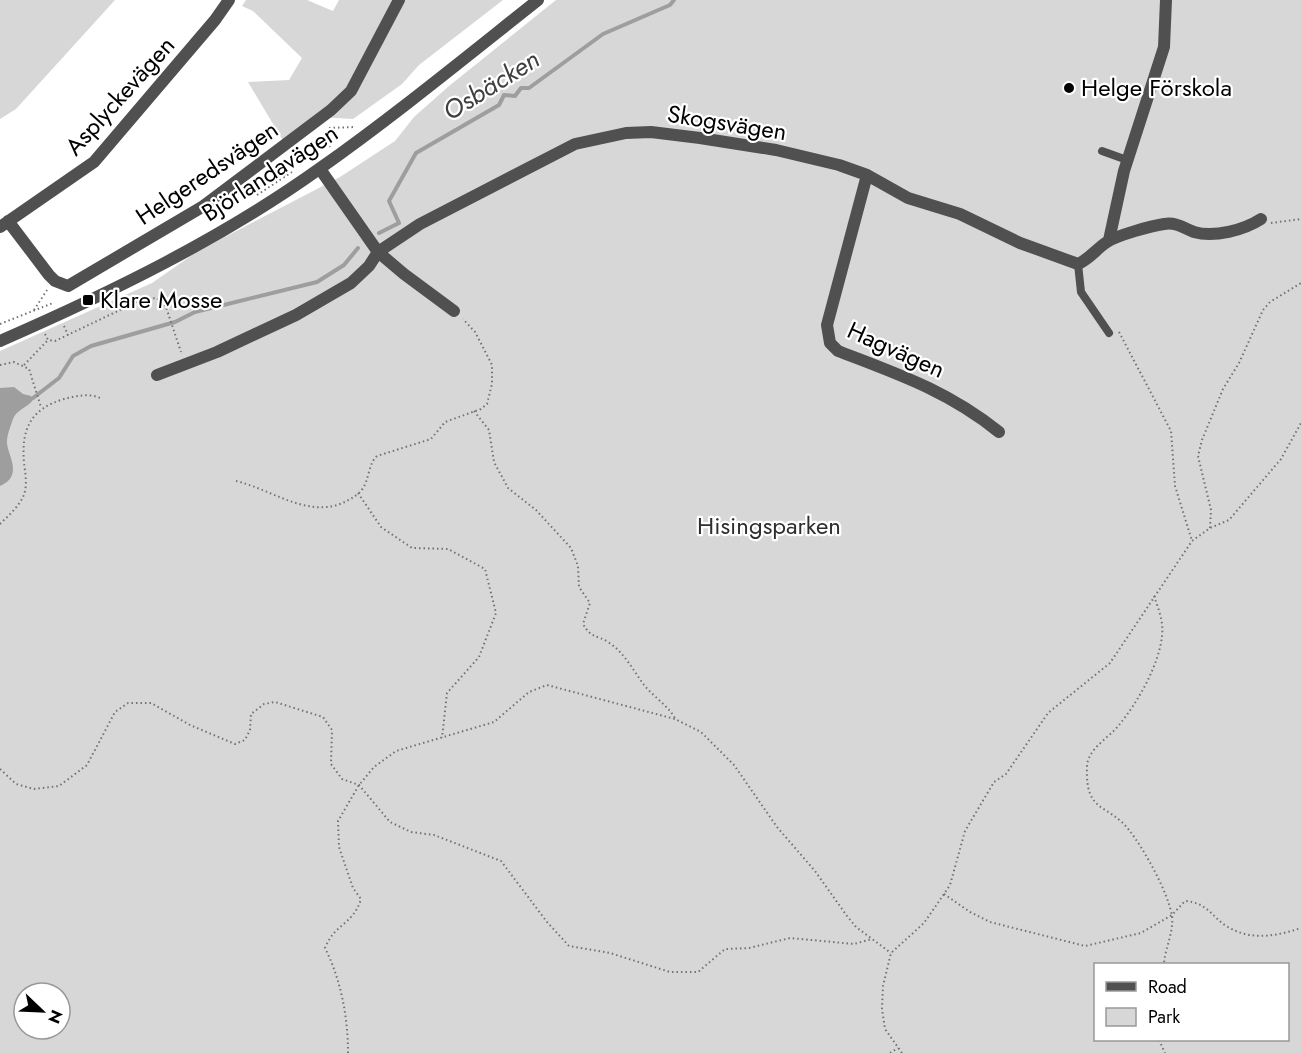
<svg xmlns="http://www.w3.org/2000/svg" width="1301" height="1053" viewBox="0 0 1301 1053" font-family="Jost,sans-serif">
  <style>
    .green { fill: #d7d7d7; fill-rule: evenodd }
    .water { fill: #9e9e9e }
    .lines { fill: none; stroke-linecap: round; stroke-linejoin: round }
    .stream { stroke: #9e9e9e; stroke-width: 4 }
    .path { stroke: #727272; stroke-width: 2; stroke-dasharray: 1.5 3; stroke-linecap: butt }
    .service { stroke: #505050; stroke-width: 8 }
    .minor { stroke: #505050; stroke-width: 12 }
    .tertiary { stroke: #505050; stroke-width: 12 }
    .poi-dot { fill: #000; stroke: #fff; stroke-width: 2 }
    .labels { text-anchor: middle; stroke-width: 4.5; stroke-linejoin: round; paint-order: stroke }
    .poi-label { font-size: 24px; fill: #000; stroke: #fff; text-anchor: start }
    .street-label { font-size: 24px; fill: #000; stroke: #fff }
    .park-label { font-size: 24px; fill: #2e2e2e; stroke: #fff }
    .water-label { font-size: 26px; font-style: italic; fill: #3f3f3f; stroke: #fff }
  </style>
  <rect width="100%" height="100%" fill="#fff"/>
  <!-- green -->
  <path class="green" d="M 0,0 L 115,0 L 16,109 L 0,119 Z
    M 246,0 L 307,0 L 333,11 L 339,0 L 503,0 L 419,65 L 402,84 L 353,119 L 318,117 L 285,144 L 248,82 L 289,80 L 302,58 L 253,11 L 242,6 Z
    M 556,0 L 1301,0 L 1301,1053 L 0,1053 L 0,351 L 152,283 L 198,251 L 340,177 L 395,141 L 414,117 L 449,86 ZM 1096,964 L 1288,964 L 1288,1040 L 1096,1040 ZM 24,993 L 60,993 L 60,1029 L 24,1029 Z"/>
  <!-- water -->
  <path class="water" d="M 14,387 L 23,394 L 31,396 L 33,400 C 28,407 16,410 13,419 C 11,425 7,435 7,441 C 6,454 25,475 0,486 L 0,388 Z"/>
  <g class="lines">
    <!-- stream -->
    <path class="stream" d="M 379,233 L 399,223 L 389,201 L 416,153 L 499,105 L 504,95 L 515,96 L 521,88 L 529,88 L 603,34 L 670,5 L 674,0
      M 33,398 L 59,378 L 73,356 L 91,346 L 175,322 L 195,312 L 317,282 L 344,265 L 358,248"/>
    <!-- path -->
    <path class="path" d="M 329,128 L 356,127
      M 284,159 L 286,162 L 324,138 L 330,147
      M 285,176 L 275,169 L 286,162
      M 257,195 L 292,172
      M 1271,223 L 1301,219
      M 34,310 L 47,290
      M 0,324 L 53,303
      M 64,326 L 68,335
      M 1119,332 L 1171,431 L 1175,486 L 1192,541
      M 45,334 L 48,340 L 55,341 L 143,299 L 157,298 L 166,307 L 181,352
      M 0,365 L 14,362 L 29,369 L 41,407
      M 24,365 L 48,340
      M 474,411 L 489,430 L 494,462 L 508,488 L 536,510 L 571,548 L 578,566 L 579,587 L 590,603 L 583,624 C 592,639 595,634 608,642 C 624,652 633,670 644,685 C 654,697 667,705 675,718
      M 236,481 C 278,491 317,527 359,493 C 370,483 367,465 377,456 L 431,439 L 445,422 L 481,409 L 487,404 L 492,384 L 492,365 L 475,332 L 463,319
      M 358,493 L 381,527 L 412,548 L 448,549 L 485,569 L 496,613 L 479,657 L 447,693 L 442,738
      M 0,524 C 10,514 22,504 25,491 C 27,482 25,471 24,463 C 21,428 31,409 64,399 C 76,396 89,393 100,398
      M 1210,528 L 1211,510 L 1198,456 L 1202,440 L 1223,389 L 1239,363 L 1263,310 L 1270,302 L 1301,283
      M 1154,596 C 1158,608 1164,622 1162,636 C 1159,665 1138,702 1119,725 C 1109,738 1087,749 1087,767 C 1085,814 1108,803 1129,830 C 1144,849 1168,892 1172,916 C 1174,932 1165,948 1164,964
      M 0,769 L 16,784 L 34,789 L 59,786 L 87,765 L 115,712 L 128,703 L 151,703 L 190,725 L 235,744 L 245,740 L 250,730 L 251,714 L 264,704 L 275,702 L 323,717 L 332,730 L 331,764 L 342,779 L 359,785 L 390,822 L 411,832 L 434,835 L 501,861 L 547,922 L 569,946 L 610,953 L 670,972 L 698,972 L 725,949 L 749,948 L 790,938 L 854,944 L 872,939
      M 944,894 L 970,912 L 990,922 L 1085,946 L 1141,933 L 1172,915 L 1185,901 C 1209,903 1212,918 1228,927 C 1251,941 1277,936 1301,928
      M 1159,1040 L 1165,1053
      M 348,1053 C 348,1017 341,980 325,948 C 335,923 353,925 361,899 L 353,888 L 339,847 L 338,821 L 359,785 L 374,767 L 396,751 L 494,722 L 529,692 L 547,685 L 675,719 L 701,732 L 734,765 L 777,827 L 815,871 L 847,916 L 856,927 L 891,953
      M 890,1053 L 898,1048
      M 902,1053 L 885,1029 L 882,1009 L 883,986 L 891,953 L 924,923 L 944,894 L 950,885 L 965,831 L 994,782 L 1006,774 L 1048,713 L 1110,663 L 1192,541 L 1210,528 L 1229,520 L 1281,459 L 1301,423"/>
    <!-- service -->
    <path class="service" d="M 1102,151 L 1127,160
      M 1078,264 L 1081,292 L 1109,333"/>
    <!-- minor -->
    <path class="minor" d="M 320,169 L 378,252 L 404,274 L 454,311
      M 867,175 L 827,325 L 830,343 L 838,351 C 898,374 948,391 999,432
      M 8,221 L 49,275 L 55,281 L 68,286 L 202,207 L 331,110 L 351,91 L 399,0
      M 0,227 L 94,162 L 215,20 L 229,0
      M 1109,240 L 1124,171 L 1164,47 L 1166,0
      M 157,375 L 217,352 L 296,315 L 351,283 L 369,266 L 378,252 L 420,224 L 575,144 L 626,133 L 651,132 L 700,138 L 776,150 L 839,165 L 867,175 L 908,198 L 960,214 L 1020,243 L 1078,264 C 1091,258 1096,249 1107,242 C 1118,235 1151,226 1164,224 C 1177,222 1183,228 1194,232 C 1214,238 1244,230 1261,219"/>
    <!-- tertiary -->
    <path class="tertiary" d="M 0,341 C 110,293 221,239 319,169 C 394,116 466,57 538,0"/>
  </g>
  <!-- markers -->
  <g class="poi-dot">
    <circle cx="1069" cy="88" r="6"/>
    <rect x="82" y="294" width="12" height="12" rx="3"/>
  </g>
  <g class="labels">
    <!-- poi labels -->
    <g class="poi-label">
      <text x="1081" y="96">Helge Förskola</text>
      <text x="100" y="308">Klare Mosse</text>
    </g>
    <!-- street labels -->
    <g class="street-label">
      <text transform="translate(120 96) rotate(-48)" y="8">Asplyckevägen</text>
      <text transform="translate(727 123) rotate(9)" y="8">Skogsvägen</text>
      <text transform="translate(207 173) rotate(-34)" y="8">Helgeredsvägen</text>
      <text transform="translate(270 173) rotate(-33)" y="8">Björlandavägen</text>
      <text transform="translate(896 350) rotate(24)" y="8">Hagvägen</text>
    </g>
    <!-- park labels -->
    <g class="park-label">
      <text x="769" y="534">Hisingsparken</text>
    </g>
    <!-- water labels -->
    <g class="water-label">
      <text transform="translate(491 85) rotate(-32)" y="9">Osbäcken</text>
    </g>
  </g>
  <!-- legend -->
  <rect x="1094" y="963" width="195" height="78" fill="#ffffff" stroke="#999999" stroke-width="1.5"/>
  <rect x="1106" y="982" width="30" height="9" fill="#505050" stroke="#999999" stroke-width="1.5"/>
  <text x="1148" y="993" font-size="18" fill="#000000">Road</text>
  <rect x="1106" y="1008" width="30" height="18" fill="#d7d7d7" stroke="#999999" stroke-width="1.5"/>
  <text x="1148" y="1023" font-size="18" fill="#000000">Park</text>
  <!-- north arrow -->
  <g transform="translate(42 1011) rotate(113)"><circle r="28" fill="#ffffff" stroke="#999999" stroke-width="1.5"/>
  <path d="M0-4.5L10 22L0 15L-10 22Z" fill="#000000"/>
  <text y="-9" font-size="16" font-weight="bold" text-anchor="middle" fill="#000000">N</text>
  </g>
</svg>
